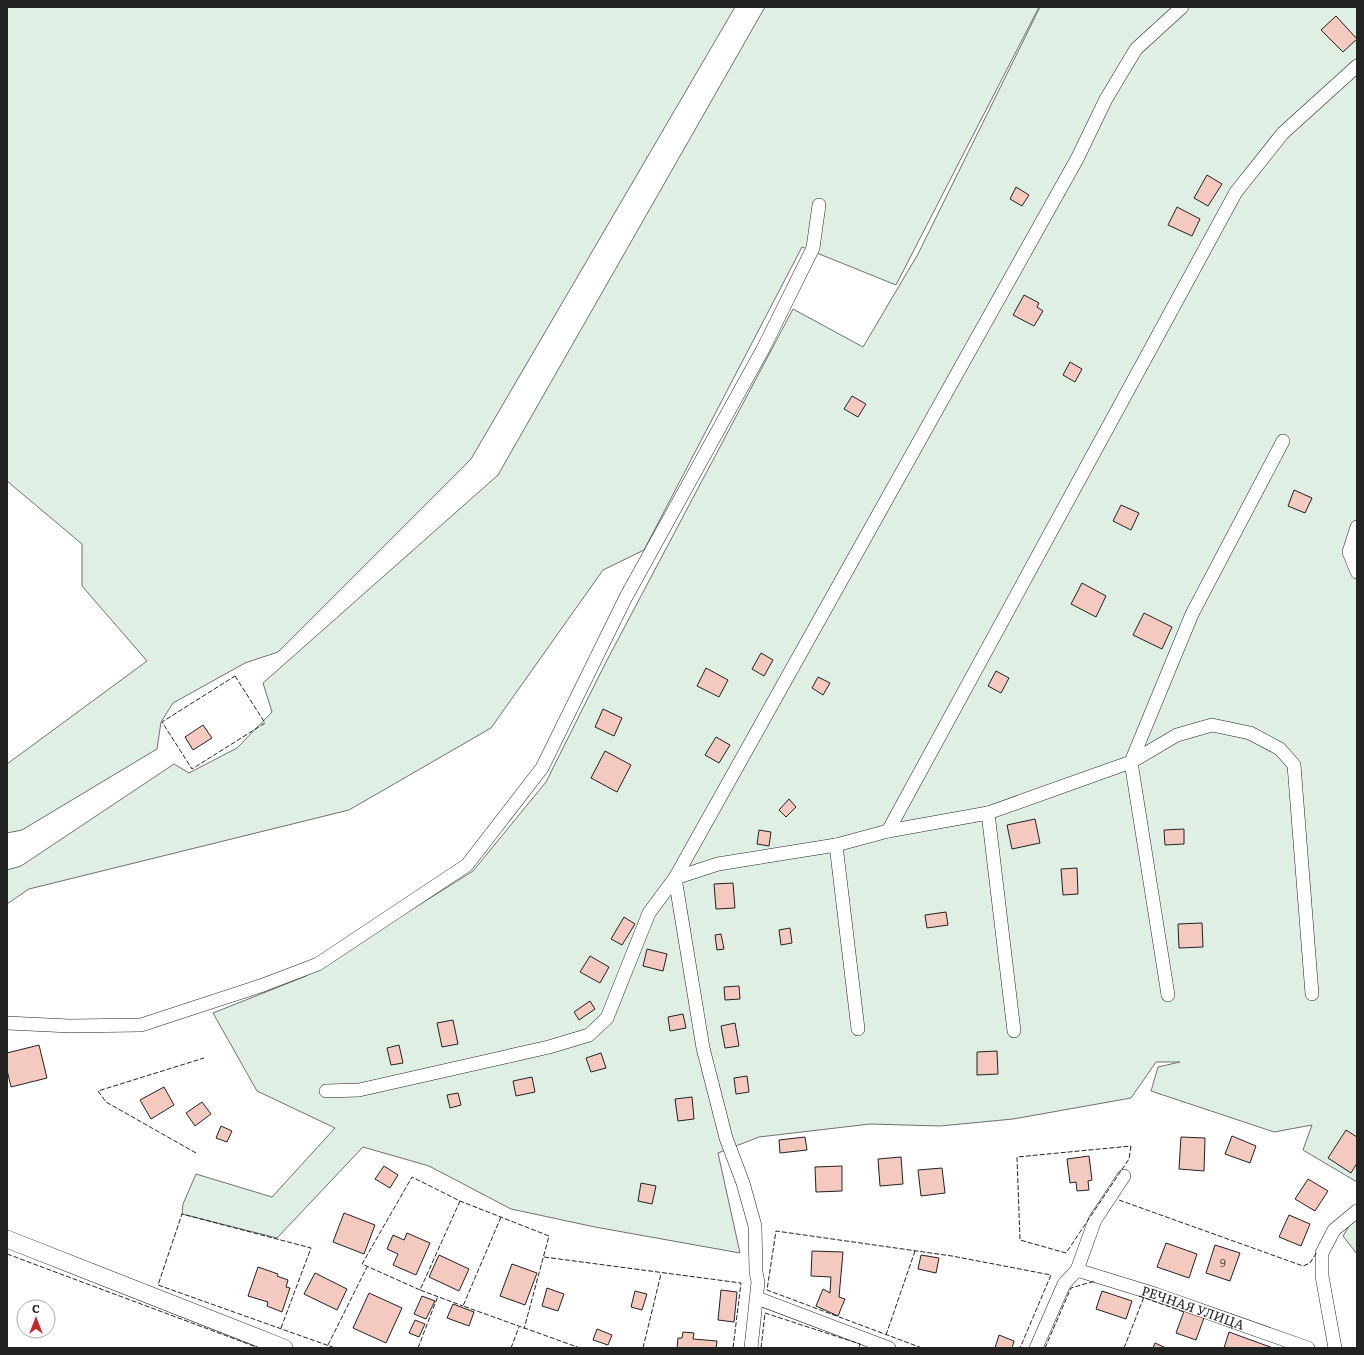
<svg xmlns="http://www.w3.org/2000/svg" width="1364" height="1355" viewBox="0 0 1364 1355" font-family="Literata,serif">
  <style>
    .green { fill: #e0efe3; stroke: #6f6f6f }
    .building { fill: #f3c9c0; stroke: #222 }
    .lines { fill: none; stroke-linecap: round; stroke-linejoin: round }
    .minor-casing { stroke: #222; stroke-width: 14 }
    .tertiary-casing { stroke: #222; stroke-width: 18 }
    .minor { stroke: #fff; stroke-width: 13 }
    .tertiary { stroke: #fff; stroke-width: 17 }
    .fence { stroke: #222; stroke-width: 1; stroke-dasharray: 5 2; stroke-linecap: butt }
    .labels { text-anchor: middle; stroke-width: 3; stroke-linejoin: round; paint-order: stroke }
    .number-label { font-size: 11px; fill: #564c4a }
    .street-label { font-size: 13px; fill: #222; stroke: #fff }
  </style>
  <rect width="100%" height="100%" fill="#fff"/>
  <!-- green -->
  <path class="green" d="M 7,7 L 735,7 L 471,459 L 278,652 L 245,663 L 173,703 L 161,722 L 157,749 L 22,830 L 7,833 L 7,764 L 147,661 L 82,586 L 82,544 L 7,481 Z
    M 765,7 L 1039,7 L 896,285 L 802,247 L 644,550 L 603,570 L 491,728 L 349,810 L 29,889 L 7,904 L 7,870 L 21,866 L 174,764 L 189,773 L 237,748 L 272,712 L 263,683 L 498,475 Z
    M 1040,7 L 1357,7 L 1357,1182 L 1303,1150 L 1312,1125 L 1274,1132 L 1151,1091 L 1158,1067 L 1180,1062 L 1156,1062 L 1131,1098 L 1013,1119 L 940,1126 L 870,1124 L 759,1137 L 718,1153 L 740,1253 L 595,1227 L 511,1209 L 429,1166 L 363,1147 L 277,1238 L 182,1214 L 183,1204 L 196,1174 L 272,1197 L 335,1128 L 257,1091 L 213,1013 L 306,976 L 473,871 L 546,782 L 606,662 L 793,309 L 863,347 L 918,254 Z
    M 1357,1213 L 1357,1254 L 1343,1236 Z"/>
  <!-- building -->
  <path class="building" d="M 1336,16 L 1357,39 L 1343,52 L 1321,30 Z
    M 1207,175 L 1222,184 L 1208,206 L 1194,198 Z
    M 1016,187 L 1029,195 L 1022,206 L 1010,199 Z
    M 1177,207 L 1200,219 L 1192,236 L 1168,225 Z
    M 1024,295 L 1039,303 L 1037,307 L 1043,311 L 1034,326 L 1013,315 Z
    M 1070,362 L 1082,369 L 1075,382 L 1063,375 Z
    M 852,396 L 866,404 L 858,417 L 844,409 Z
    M 1294,490 L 1312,498 L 1305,513 L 1288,506 Z
    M 1121,505 L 1139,513 L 1131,530 L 1113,521 Z
    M 1082,583 L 1106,596 L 1096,617 L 1071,604 Z
    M 1144,613 L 1172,627 L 1162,649 L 1133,635 Z
    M 761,653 L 773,660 L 764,676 L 752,669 Z
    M 706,668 L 728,680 L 719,697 L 697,686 Z
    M 996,671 L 1009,678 L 1001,693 L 988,686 Z
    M 818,677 L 830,683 L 823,695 L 812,688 Z
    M 603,709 L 622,718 L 614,736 L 595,727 Z
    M 203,725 L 212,738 L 193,750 L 185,737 Z
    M 716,737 L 730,745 L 719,763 L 705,755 Z
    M 605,751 L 631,765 L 617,792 L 591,778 Z
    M 789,799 L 796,807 L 786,817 L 779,810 Z
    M 1035,819 L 1040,843 L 1012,849 L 1007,825 Z
    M 1184,829 L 1184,844 L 1165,845 L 1164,830 Z
    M 759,830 L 771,832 L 769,846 L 757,844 Z
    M 1077,868 L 1078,894 L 1063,895 L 1061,869 Z
    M 733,883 L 735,908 L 716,909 L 714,884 Z
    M 946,912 L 948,925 L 927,928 L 925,915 Z
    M 624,917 L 635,924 L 622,945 L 611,939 Z
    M 1202,923 L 1203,947 L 1179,948 L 1178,924 Z
    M 790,928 L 792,943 L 781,945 L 779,930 Z
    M 721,934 L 724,949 L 717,950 L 715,935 Z
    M 647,949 L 667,954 L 663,971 L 643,966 Z
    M 590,956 L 609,967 L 600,983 L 580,972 Z
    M 739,986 L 740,999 L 725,1000 L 724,987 Z
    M 590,1001 L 595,1009 L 579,1020 L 574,1012 Z
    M 683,1014 L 686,1028 L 670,1031 L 668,1017 Z
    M 453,1020 L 458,1044 L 442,1047 L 437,1023 Z
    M 735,1023 L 739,1046 L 725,1048 L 721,1026 Z
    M 39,1045 L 47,1078 L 11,1087 L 7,1070 L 7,1053 Z
    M 399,1045 L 403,1063 L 391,1065 L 387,1048 Z
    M 997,1051 L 998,1074 L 977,1075 L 977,1052 Z
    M 601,1053 L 606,1068 L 591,1072 L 586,1058 Z
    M 747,1076 L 749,1092 L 736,1094 L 734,1078 Z
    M 532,1077 L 535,1092 L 516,1096 L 513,1081 Z
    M 164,1087 L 174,1105 L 151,1119 L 140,1100 Z
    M 458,1093 L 461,1105 L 450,1108 L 447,1095 Z
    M 692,1097 L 694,1119 L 678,1121 L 675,1099 Z
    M 202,1102 L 211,1114 L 195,1126 L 186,1113 Z
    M 221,1126 L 232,1131 L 227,1142 L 216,1138 Z
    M 1346,1130 L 1357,1137 L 1357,1163 L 1351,1173 L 1328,1158 Z
    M 1232,1136 L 1256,1146 L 1250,1163 L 1225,1154 Z
    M 805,1137 L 807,1150 L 780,1153 L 779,1140 Z
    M 1181,1137 L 1205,1138 L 1204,1171 L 1179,1169 Z
    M 1089,1156 L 1092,1180 L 1088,1181 L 1089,1190 L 1077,1191 L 1076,1182 L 1070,1183 L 1067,1159 Z
    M 901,1157 L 903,1184 L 880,1186 L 878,1159 Z
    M 384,1166 L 398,1175 L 390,1188 L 375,1179 Z
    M 842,1166 L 842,1191 L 816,1192 L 815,1167 Z
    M 942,1168 L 945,1193 L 921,1196 L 918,1170 Z
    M 1308,1179 L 1328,1191 L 1315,1211 L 1295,1199 Z
    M 641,1183 L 656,1186 L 652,1204 L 638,1201 Z
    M 344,1213 L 375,1225 L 364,1254 L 333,1242 Z
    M 1289,1215 L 1310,1224 L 1301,1246 L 1279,1237 Z
    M 407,1233 L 430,1243 L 416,1275 L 393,1265 L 398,1254 L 387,1249 L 393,1235 L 404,1240 Z
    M 1166,1243 L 1197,1254 L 1189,1278 L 1157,1267 Z
    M 1215,1245 L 1240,1253 L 1230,1281 L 1206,1273 Z
    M 812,1251 L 843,1252 L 839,1297 L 845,1299 L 838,1316 L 816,1306 L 823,1289 L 830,1293 L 831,1277 L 811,1276 Z
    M 439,1255 L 469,1269 L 459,1291 L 429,1277 Z
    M 921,1255 L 939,1258 L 936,1273 L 918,1269 Z
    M 512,1264 L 537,1273 L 525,1305 L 500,1296 Z
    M 258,1267 L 278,1274 L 277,1276 L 288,1280 L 286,1287 L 290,1288 L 282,1312 L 267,1306 L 268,1302 L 248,1296 Z
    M 315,1273 L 347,1289 L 337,1310 L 304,1294 Z
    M 547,1288 L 564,1294 L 558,1311 L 542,1306 Z
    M 721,1290 L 737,1292 L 734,1322 L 718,1320 Z
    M 635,1291 L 647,1294 L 642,1310 L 631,1307 Z
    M 1102,1291 L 1132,1301 L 1126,1319 L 1096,1309 Z
    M 369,1293 L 402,1308 L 386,1343 L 353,1328 Z
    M 422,1296 L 435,1301 L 426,1319 L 414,1314 Z
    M 453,1304 L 474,1312 L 469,1326 L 447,1318 Z
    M 1184,1311 L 1204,1318 L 1196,1340 L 1176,1333 Z
    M 415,1320 L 425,1324 L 419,1337 L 409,1333 Z
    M 597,1329 L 612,1335 L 608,1345 L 593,1340 Z
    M 683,1332 L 694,1333 L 693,1339 L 717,1341 L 716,1348 L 677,1348 L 678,1338 L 682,1338 Z
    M 1229,1332 L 1273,1348 L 1224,1348 Z
    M 999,1335 L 1014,1341 L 1012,1348 L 995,1348 Z
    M 1155,1343 L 1166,1348 L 1153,1348 Z"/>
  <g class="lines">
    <defs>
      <g id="minor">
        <path d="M 1357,527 L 1349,552 L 1357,572"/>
        <path d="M 988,813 L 1014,1031"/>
        <path d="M 888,831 L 1236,192 L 1283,133 L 1357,66"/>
        <path d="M 836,845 L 858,1029"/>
        <path d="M 1168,995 L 1131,762 L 1177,735 L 1212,725 L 1250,733 L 1280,749 L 1294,765 L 1312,994"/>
        <path d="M 7,1023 L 70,1026 L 141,1025 L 263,985 L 318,964 L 467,865 L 542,768 L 626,597 L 763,349 L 813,248 L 819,205"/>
        <path d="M 326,1091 L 359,1090 L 549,1047 L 589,1035 L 607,1018 L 649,913 L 675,878 L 718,864 L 836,845 L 888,831 L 988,813 L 1131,762 L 1192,614 L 1283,441"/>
        <path id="s1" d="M 1077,1270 L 1155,1294 L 1308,1348"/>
        <path d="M 757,1298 L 889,1348"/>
        <path d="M 751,1348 L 758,1282 L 756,1272 L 755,1226 L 743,1183 L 726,1138 L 703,1048 L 675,878 L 1077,159 L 1106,99 L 1136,49 L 1182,7"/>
        <path d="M 1036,1348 L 1064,1284 L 1077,1270 L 1095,1220 L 1124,1176"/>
        <path d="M 1335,1348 L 1322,1276 L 1322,1253 L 1334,1230 L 1357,1211"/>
      </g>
      <path id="tertiary" d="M 7,1239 L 284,1348"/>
    </defs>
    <!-- minor casing -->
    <use href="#minor" class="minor-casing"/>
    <!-- tertiary casing -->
    <use href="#tertiary" class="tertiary-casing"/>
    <!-- minor -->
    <use href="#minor" class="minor"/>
    <!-- tertiary -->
    <use href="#tertiary" class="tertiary"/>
    <!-- fence -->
    <path class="fence" d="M 235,676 L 265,723 L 192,769 L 162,722 Z
      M 1131,1146 L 1129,1159 L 1066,1253 L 1020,1240 L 1017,1157 Z
      M 196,1153 L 106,1102 L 98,1091 L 204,1058
      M 1119,1200 L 1303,1266 L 1310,1263 L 1317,1252
      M 460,1201 L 420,1290 L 463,1306
      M 501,1217 L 463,1306 L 580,1348
      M 7,1254 L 259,1348
      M 544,1257 L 741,1283 L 733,1348
      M 420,1290 L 362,1264 L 412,1177 L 460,1201 L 549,1236 L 524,1329
      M 1139,1296 L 1184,1312
      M 281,1328 L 311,1248 L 182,1214 L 158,1285 L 335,1348
      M 886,1335 L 915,1251
      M 328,1345 L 367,1267
      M 418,1348 L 438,1296
      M 511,1348 L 519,1327
      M 643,1348 L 661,1274
      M 761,1348 L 765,1313 L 860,1344 L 859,1348
      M 922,1348 L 767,1290 L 776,1231 L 952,1256 L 1051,1275 L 1020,1348
      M 1045,1348 L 1071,1288 L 1095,1281
      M 1124,1348 L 1144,1297"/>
  </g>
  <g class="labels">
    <!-- number labels -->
    <g class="number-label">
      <text x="1223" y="1267">9</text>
    </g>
    <!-- street labels -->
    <g class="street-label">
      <text dy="5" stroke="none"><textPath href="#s1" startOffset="122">РЕЧНАЯ УЛИЦА</textPath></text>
    </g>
  </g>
  <!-- border -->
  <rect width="1364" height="1355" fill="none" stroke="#222222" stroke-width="16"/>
  <!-- north arrow -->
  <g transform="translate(36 1319)"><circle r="19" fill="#ffffff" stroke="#a7a7a7"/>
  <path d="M0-3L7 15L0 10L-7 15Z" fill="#c62828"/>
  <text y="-6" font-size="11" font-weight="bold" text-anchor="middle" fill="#222222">С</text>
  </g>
</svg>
